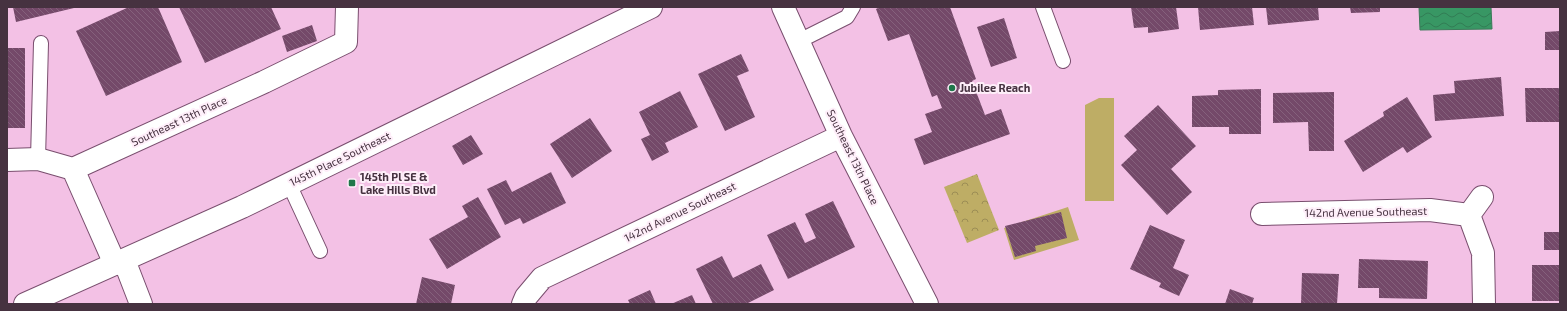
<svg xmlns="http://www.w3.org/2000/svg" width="1567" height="311" viewBox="0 0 1567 311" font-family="'Exo 2',sans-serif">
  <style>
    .park { fill: url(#park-crowns) }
    .garden { fill: #bead65 }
    .water { fill: url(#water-waves); stroke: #3c7959 }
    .building { fill: url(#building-back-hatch) }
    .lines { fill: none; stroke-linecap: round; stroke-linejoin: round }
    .service-casing { stroke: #794e6e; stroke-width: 16 }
    .minor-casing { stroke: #794e6e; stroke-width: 24 }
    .tertiary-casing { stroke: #794e6e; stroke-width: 24 }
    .service { stroke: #fff; stroke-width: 14 }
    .minor { stroke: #fff; stroke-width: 22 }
    .tertiary { stroke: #fff; stroke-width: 22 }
    .poi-dot { fill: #1f774a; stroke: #feeef9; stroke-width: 1.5 }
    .labels { text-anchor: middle; stroke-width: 4; stroke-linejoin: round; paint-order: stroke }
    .poi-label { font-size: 11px; font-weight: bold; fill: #463240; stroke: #feeef9; text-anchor: start }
    .street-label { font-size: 11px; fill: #463240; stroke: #feeef9 }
  </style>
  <defs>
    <pattern id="park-crowns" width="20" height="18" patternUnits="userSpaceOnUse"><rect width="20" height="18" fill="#bead65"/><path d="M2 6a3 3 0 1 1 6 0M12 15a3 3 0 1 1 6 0" fill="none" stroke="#9c8d55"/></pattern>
    <pattern id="water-waves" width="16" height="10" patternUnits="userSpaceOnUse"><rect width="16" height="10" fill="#389764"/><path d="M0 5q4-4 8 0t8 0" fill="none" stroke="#317c54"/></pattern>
    <pattern id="building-back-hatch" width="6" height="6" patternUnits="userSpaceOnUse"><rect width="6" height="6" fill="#744969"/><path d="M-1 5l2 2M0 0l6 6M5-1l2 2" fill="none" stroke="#85617c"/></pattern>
  </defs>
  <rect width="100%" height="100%" fill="#f3c1e5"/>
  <!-- park -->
  <path class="park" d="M 977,174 L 999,230 L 967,243 L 944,187 Z"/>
  <!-- garden -->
  <path class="garden" d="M 1099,98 L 1114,98 L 1114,201 L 1085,201 L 1085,105 Z
    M 1068,207 L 1079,240 L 1014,260 L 1004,228 Z"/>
  <!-- water -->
  <path class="water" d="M 1419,7 L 1491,7 L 1492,29 L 1420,30 Z"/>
  <!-- building -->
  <path class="building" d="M 13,7 L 74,7 L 74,8 L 16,22 Z
    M 129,7 L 158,7 L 182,62 L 106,96 L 76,31 Z
    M 179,7 L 271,7 L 281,29 L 205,63 Z
    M 880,7 L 950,7 L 976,79 L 972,81 L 985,115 L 1001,109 L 1010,134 L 924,165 L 914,139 L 932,132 L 925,114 L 942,108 L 937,95 L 932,97 L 909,34 L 888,41 L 876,9 Z
    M 1131,7 L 1176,7 L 1179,29 L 1148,33 L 1148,27 L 1134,28 Z
    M 1198,7 L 1252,7 L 1254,25 L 1200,30 Z
    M 1266,7 L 1318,7 L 1319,20 L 1268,25 Z
    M 1350,7 L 1380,7 L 1380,12 L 1351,13 Z
    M 1004,18 L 1017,58 L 991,67 L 977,27 Z
    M 312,25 L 317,41 L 287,52 L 282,36 Z
    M 1560,31 L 1560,50 L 1545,50 L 1545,32 Z
    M 7,48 L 25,48 L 25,128 L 7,128 Z
    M 741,54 L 749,71 L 737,76 L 755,117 L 725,131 L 698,74 Z
    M 1501,77 L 1504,116 L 1435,121 L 1433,95 L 1455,93 L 1454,81 Z
    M 1525,88 L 1560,88 L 1560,122 L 1526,122 Z
    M 1261,89 L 1261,134 L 1229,134 L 1229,127 L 1192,127 L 1192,96 L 1218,95 L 1218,90 Z
    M 680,91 L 698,127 L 665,143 L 669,152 L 652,161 L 641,139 L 650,135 L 639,112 Z
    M 1334,92 L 1334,151 L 1309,151 L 1308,122 L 1273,123 L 1273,93 Z
    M 1407,97 L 1432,137 L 1407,153 L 1403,147 L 1363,172 L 1344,141 L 1384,116 L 1383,112 Z
    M 1158,105 L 1196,146 L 1171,169 L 1192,192 L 1167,215 L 1121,165 L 1137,150 L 1124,136 Z
    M 590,118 L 612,151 L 572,178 L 550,144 Z
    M 471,135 L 483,154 L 463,165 L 452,146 Z
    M 551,172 L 566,203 L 523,224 L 520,218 L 505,225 L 487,189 L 506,180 L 512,192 Z
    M 478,197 L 501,237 L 447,269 L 429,239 L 468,217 L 462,206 Z
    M 833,201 L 855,247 L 788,279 L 767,235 L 795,222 L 805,243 L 816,238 L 805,214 Z
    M 1061,212 L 1067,238 L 1035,246 L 1036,251 L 1015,257 L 1005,226 Z
    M 1150,225 L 1185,240 L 1173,268 L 1189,275 L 1179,296 L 1159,287 L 1161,283 L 1130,269 Z
    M 1544,232 L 1560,232 L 1560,250 L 1544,250 Z
    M 722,256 L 733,278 L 761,264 L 774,290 L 746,304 L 713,304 L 696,269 Z
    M 1359,259 L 1428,261 L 1427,299 L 1379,298 L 1379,288 L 1358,288 Z
    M 1532,265 L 1560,265 L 1560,301 L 1532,301 Z
    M 1302,273 L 1339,274 L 1337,304 L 1301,304 Z
    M 422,277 L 455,285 L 451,304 L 416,304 Z
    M 1230,289 L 1254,298 L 1252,304 L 1225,304 Z
    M 650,290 L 656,304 L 630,304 L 628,300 Z
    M 692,295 L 696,304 L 671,304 Z"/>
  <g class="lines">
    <defs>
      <path id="service" d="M 1043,7 L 1063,61
        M 799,41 L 847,17 L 853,7
        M 38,159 L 41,43
        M 289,184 L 320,251"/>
      <path id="minor" d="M 783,7 L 841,136 L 927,304
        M 7,160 L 38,159 L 73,169
        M 1262,214 L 1430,210 L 1469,215
        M 1469,215 L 1483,253 L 1484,304
        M 1469,215 L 1482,197
        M 115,264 L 73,169 L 264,82 L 346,42 L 347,7
        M 523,304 L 526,297 L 542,278 L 841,136"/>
      <path id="tertiary" d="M 124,260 L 141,304
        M 25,304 L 242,207 L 651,7"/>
    </defs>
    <!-- service casing -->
    <use href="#service" class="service-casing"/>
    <!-- minor casing -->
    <use href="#minor" class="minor-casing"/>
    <!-- tertiary casing -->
    <use href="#tertiary" class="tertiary-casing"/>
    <!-- service -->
    <use href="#service" class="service"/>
    <!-- minor -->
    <use href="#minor" class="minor"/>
    <!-- tertiary -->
    <use href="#tertiary" class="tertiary"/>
  </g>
  <!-- markers -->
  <g class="poi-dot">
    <circle cx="952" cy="88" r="4"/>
    <rect x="348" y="179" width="8" height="8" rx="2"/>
  </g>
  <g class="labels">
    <!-- poi labels -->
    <g class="poi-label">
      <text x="960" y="92">Jubilee Reach</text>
      <text x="360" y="181">145th Pl SE &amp;<tspan x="360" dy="13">Lake Hills Blvd</tspan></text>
    </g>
    <!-- street labels -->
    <g class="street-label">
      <text transform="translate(179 121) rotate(-25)" y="4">Southeast 13th Place</text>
      <text transform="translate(853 157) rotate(64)" y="4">Southeast 13th Place</text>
      <text transform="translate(340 159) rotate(-26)" y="4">145th Place Southeast</text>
      <text transform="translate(680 212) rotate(-26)" y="4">142nd Avenue Southeast</text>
      <text transform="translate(1366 212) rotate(-1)" y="4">142nd Avenue Southeast</text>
    </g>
  </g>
  <!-- border -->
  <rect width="1567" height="311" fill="none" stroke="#463240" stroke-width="16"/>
</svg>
